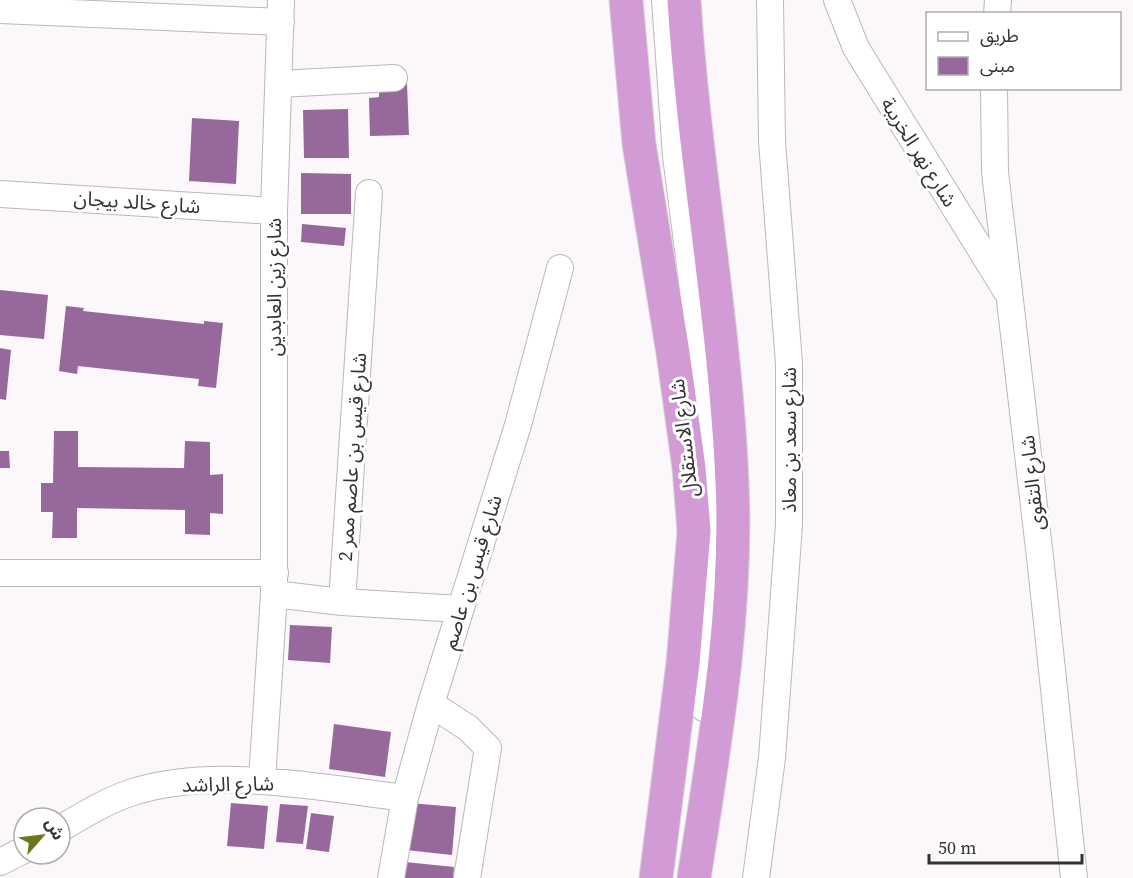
<svg xmlns="http://www.w3.org/2000/svg" width="1133" height="878" viewBox="0 0 1133 878" font-family="'Source Serif 4','Noto Sans Arabic',serif">
  <style>
    .building { fill: #97689b }
    .lines { fill: none; stroke-linecap: round; stroke-linejoin: round }
    .minor-casing { stroke: #bbb7bb; stroke-width: 28 }
    .highway-casing { stroke: #d6d6d6; stroke-width: 35 }
    .minor { stroke: #fff; stroke-width: 26 }
    .highway { stroke: #d29bd5; stroke-width: 33 }
    .labels { text-anchor: middle; stroke-width: 6; stroke-linejoin: round; paint-order: stroke }
    .street-label { font-size: 20px; fill: #333133; stroke: #fff }
  </style>
  <rect width="100%" height="100%" fill="#fbf7fb"/>
  <!-- building -->
  <path class="building" d="M 407,83 L 409,135 L 370,136 L 369,98 L 379,97 L 379,84 Z
    M 348,109 L 349,158 L 304,158 L 303,110 Z
    M 192,118 L 239,121 L 236,184 L 189,181 Z
    M 301,173 L 351,174 L 351,214 L 301,214 Z
    M 302,224 L 346,228 L 344,246 L 301,242 Z
    M 0,290 L 48,295 L 44,339 L 0,335 Z
    M 66,306 L 84,308 L 83,311 L 204,324 L 204,321 L 223,323 L 216,388 L 198,386 L 199,379 L 78,366 L 77,374 L 59,371 Z
    M 0,348 L 11,350 L 6,400 L 0,399 Z
    M 54,431 L 78,431 L 78,467 L 184,468 L 185,441 L 210,442 L 210,475 L 223,474 L 223,514 L 210,513 L 210,535 L 185,534 L 185,510 L 77,508 L 77,538 L 52,538 L 53,512 L 41,512 L 41,483 L 53,483 Z
    M 0,451 L 9,451 L 10,468 L 0,468 Z
    M 290,625 L 332,627 L 330,663 L 288,660 Z
    M 334,724 L 391,732 L 385,777 L 329,769 Z
    M 231,803 L 268,806 L 264,849 L 227,846 Z
    M 410,803 L 456,807 L 452,855 L 406,850 Z
    M 280,804 L 308,806 L 303,844 L 276,842 Z
    M 311,813 L 334,816 L 329,852 L 306,849 Z
    M 405,862 L 454,867 L 453,878 L 403,878 Z"/>
  <g class="lines">
    <defs>
      <path id="minor" d="M 665,0 L 676,156 L 714,453 L 715,558 L 704,708
        M 837,0 L 856,48 L 1007,292
        M 0,10 L 281,22
        M 997,14 L 998,0
        M 279,84 L 394,78
        M 994,88 L 995,172 L 1041,566 L 1074,878
        M 0,194 L 274,211
        M 0,573 L 275,573
        M 274,594 L 342,602 L 460,609
        M 342,602 L 369,193
        M 431,704 L 468,728 L 488,748 L 467,878
        M 262,780 L 274,594 L 274,211 L 281,0
        M 60,829 C 83,815 108,800 133,792 C 216,766 321,788 405,798
        M 0,862 L 24,850
        M 391,878 L 405,798 L 431,704 L 518,425 L 560,268
        M 756,878 L 772,758 L 789,525 L 789,364 L 772,141 L 770,0"/>
      <path id="highway" d="M 626,0 L 639,144 L 673,353 L 689,468 L 694,531 L 683,663 L 656,878
        M 684,0 C 694,161 725,321 732,482 C 738,614 714,748 694,878"/>
    </defs>
    <!-- minor casing -->
    <use href="#minor" class="minor-casing"/>
    <!-- highway casing -->
    <use href="#highway" class="highway-casing"/>
    <!-- minor -->
    <use href="#minor" class="minor"/>
    <!-- highway -->
    <use href="#highway" class="highway"/>
  </g>
  <g class="labels">
    <!-- street labels -->
    <g class="street-label">
      <text transform="translate(919 152) rotate(58)" y="7">شارع نهر الخريبة</text>
      <text transform="translate(137 202) rotate(4)" y="7">شارع خالد بيجان</text>
      <text transform="translate(274 287) rotate(-90)" y="7">شارع زين العابدين</text>
      <text transform="translate(684 438) rotate(-97)" y="7">شارع الاستقلال</text>
      <text transform="translate(789 440) rotate(-90)" y="7">شارع سعد بن معاذ</text>
      <text transform="translate(352 457) rotate(-86)" y="7">شارع قيس بن عاصم ممر 2</text>
      <text transform="translate(1032 483) rotate(-96)" y="7">شارع التقوى</text>
      <text transform="translate(472 572) rotate(-73)" y="7">شارع قيس بن عاصم</text>
      <text transform="translate(228 784) rotate(-1)" y="7">شارع الراشد</text>
    </g>
  </g>
  <!-- legend -->
  <rect x="926" y="12" width="195" height="78" fill="#ffffff" stroke="#adadad" stroke-width="1.5"/>
  <rect x="938" y="32" width="30" height="9" fill="#ffffff" stroke="#adadad" stroke-width="1.5"/>
  <text x="980" y="42" font-size="18" fill="#333133">طريق</text>
  <rect x="938" y="57" width="30" height="18" fill="#97689b" stroke="#adadad" stroke-width="1.5"/>
  <text x="980" y="72" font-size="18" fill="#333133">مبنى</text>
  <!-- north arrow -->
  <g transform="translate(42 836) rotate(62)"><circle r="28" fill="#ffffff" stroke="#adadad" stroke-width="1.5"/>
  <path d="M0-4.5L10 22L0 15L-10 22Z" fill="#6d751e"/>
  <text y="-9" font-size="16" font-weight="bold" text-anchor="middle" fill="#333133">ش</text>
  </g>
  <!-- scale -->
  <path d="M929 854v9h153v-9" fill="none" stroke="#333133" stroke-width="3"/>
  <text x="938" y="854" font-size="18" fill="#333133" stroke="#ffffff" stroke-width="4.5" paint-order="stroke">50 m</text>
</svg>
